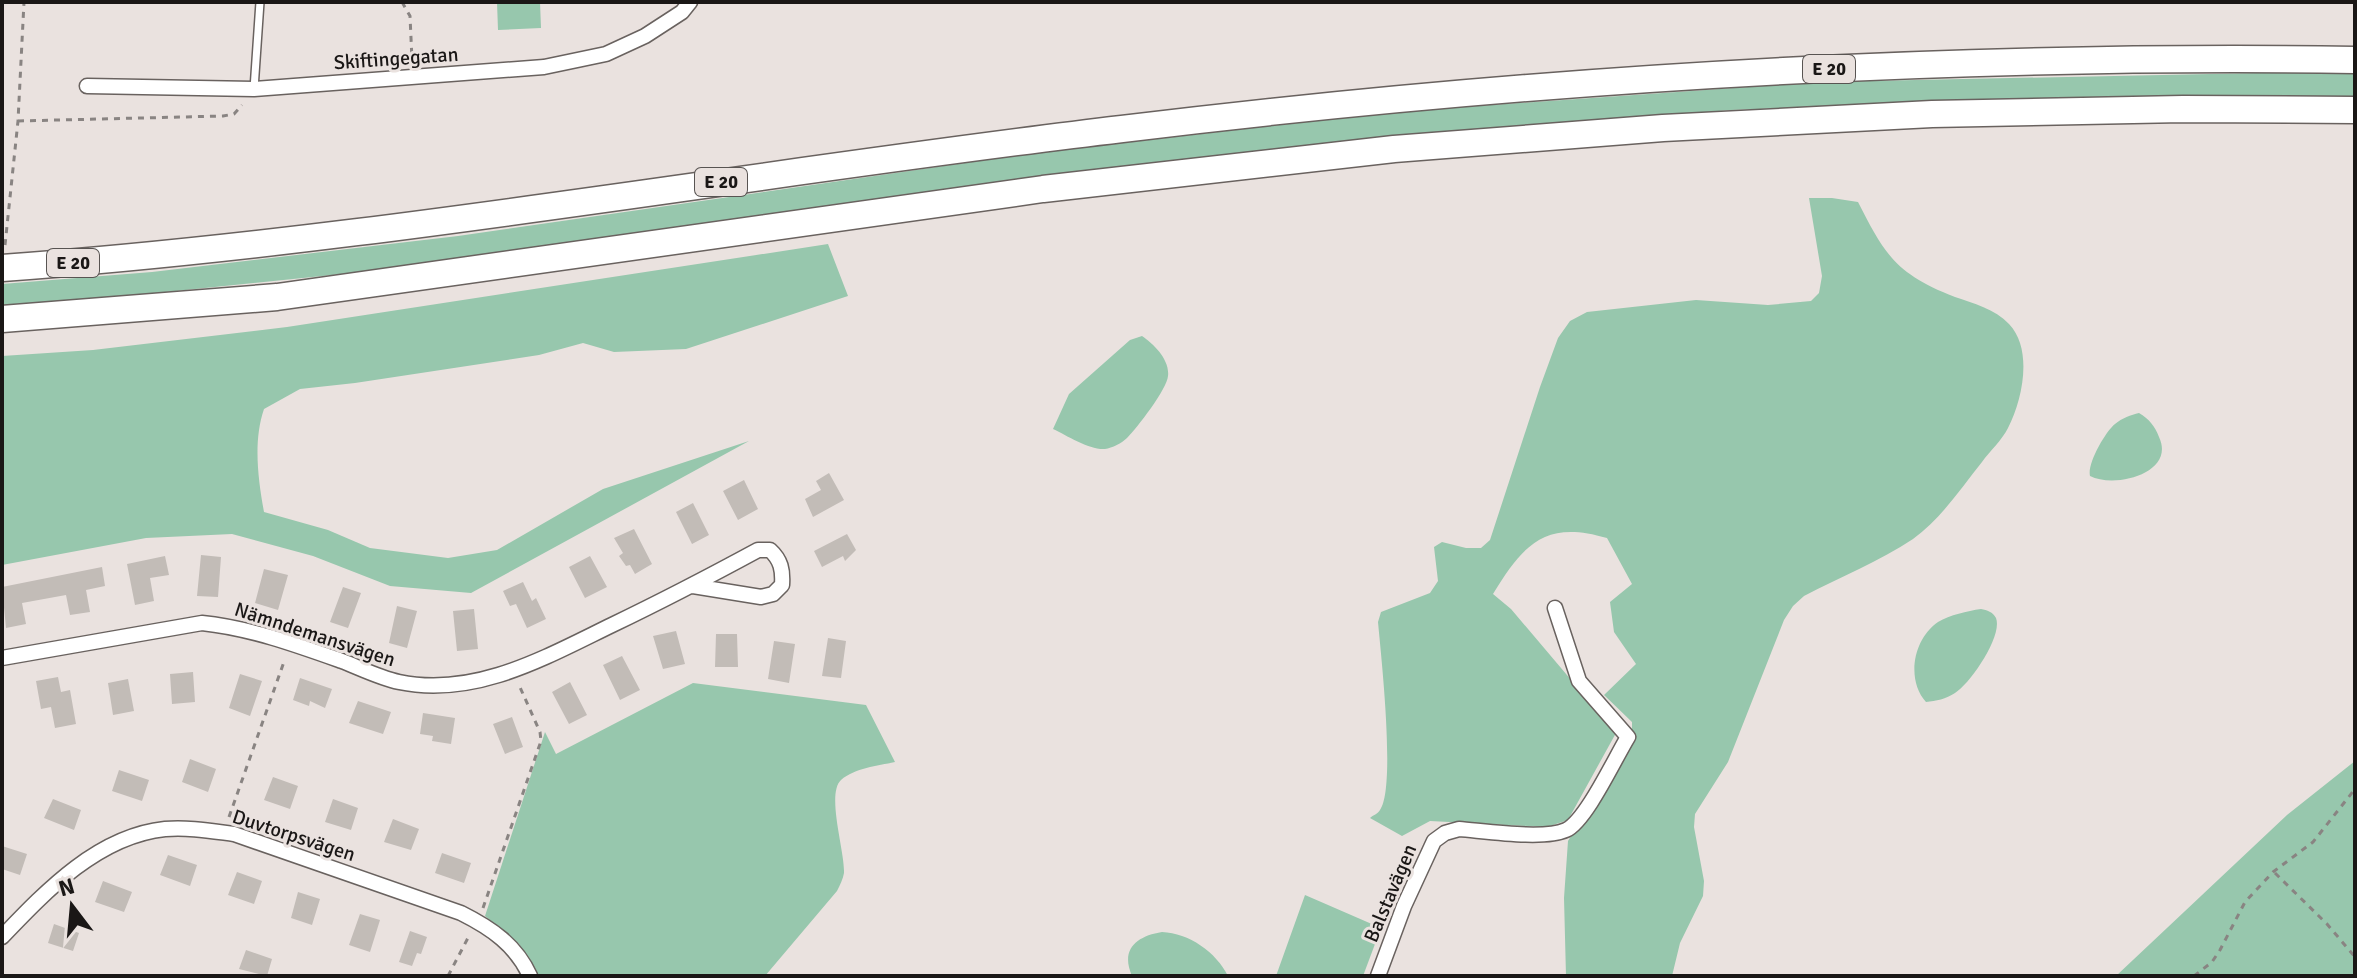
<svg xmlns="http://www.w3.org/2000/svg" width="2357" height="978" viewBox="0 0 2357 978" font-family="Signika,sans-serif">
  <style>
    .green { fill: #97c7ad }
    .building { fill: #c2bcb7 }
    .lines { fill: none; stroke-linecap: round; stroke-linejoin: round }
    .lane-casing { stroke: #69625f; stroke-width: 10 }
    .street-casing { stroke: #69625f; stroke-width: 17 }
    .highway-casing { stroke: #69625f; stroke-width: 29 }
    .path { stroke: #898482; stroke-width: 3; stroke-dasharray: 6 6; stroke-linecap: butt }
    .lane { stroke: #fff; stroke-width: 7 }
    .street { stroke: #fff; stroke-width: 14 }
    .highway { stroke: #fff; stroke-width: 26 }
    .labels { text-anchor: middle; stroke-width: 6; stroke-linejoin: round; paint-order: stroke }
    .shield { fill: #eae2df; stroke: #585452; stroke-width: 2 }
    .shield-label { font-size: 18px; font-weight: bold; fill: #1a1716 }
    .street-label { font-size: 20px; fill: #1a1716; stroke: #eae2df }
  </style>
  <rect width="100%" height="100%" fill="#eae2df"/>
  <!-- green -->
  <path class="green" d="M 497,2 L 540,2 L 541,28 L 498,30 Z
    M 2257,73 L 2355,73 L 2355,98 L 2034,99 L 1731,110 L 1376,139 L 997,182 L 381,270 L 137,295 L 2,306 L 2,284 L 152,272 L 458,236 L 1027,154 L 1392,112 L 1820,82 Z
    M 1809,198 L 1832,198 L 1858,202 C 1885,255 1896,274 1955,297 C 1973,303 1995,309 2009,324 C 2033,349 2023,399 2008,428 C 2002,440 1990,451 1982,462 C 1961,488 1941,519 1913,539 C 1880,561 1840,577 1804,596 L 1793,606 L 1784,620 L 1728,762 L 1695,814 L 1694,827 L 1704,881 L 1703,896 L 1680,943 L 1672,976 L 1566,976 L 1564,898 L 1568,841 L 1632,738 L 1632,722 L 1604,695 L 1636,664 L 1614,632 L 1610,602 L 1632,584 L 1607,538 C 1546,520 1524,543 1493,594 L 1511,609 L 1616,733 L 1568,820 L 1547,827 L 1430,821 L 1402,836 L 1370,818 C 1373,815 1378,814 1380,810 C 1396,788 1381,655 1378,622 L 1381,612 L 1430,593 L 1438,581 L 1434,547 L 1442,542 L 1466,548 L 1481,548 L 1490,540 L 1540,387 L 1558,338 L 1570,321 L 1587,312 L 1696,300 L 1768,305 L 1811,301 L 1819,293 L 1822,276 Z
    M 828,244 L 848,296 L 686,349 L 614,352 L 583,343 L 539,355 L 355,383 L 300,389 L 264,409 C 253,441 258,479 264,512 L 328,530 L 370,548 L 448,558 L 497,550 L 603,489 L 749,441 L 471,593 L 390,586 L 313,556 L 232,534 L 146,538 L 2,565 L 2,356 L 93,350 L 287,327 Z
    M 1142,336 C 1154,344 1170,360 1168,376 C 1167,389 1137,428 1127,438 C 1122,443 1112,448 1105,449 C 1089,450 1068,436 1053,429 L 1069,394 L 1130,340 Z
    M 2139,413 C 2149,419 2155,426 2159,437 C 2176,473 2115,489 2090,476 C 2087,464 2105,432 2115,424 C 2122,418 2131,415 2139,413 Z
    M 1981,609 C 1987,610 1993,612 1996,618 C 2003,636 1970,684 1955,693 C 1946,699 1936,701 1926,702 C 1906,680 1913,639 1938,622 C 1950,615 1967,611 1981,609 Z
    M 693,683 L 866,705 L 895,762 C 877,766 855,768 841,780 C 826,794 845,851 844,873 C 843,879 840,885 837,891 L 765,976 L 539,976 L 519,944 L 485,916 L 545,732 L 556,754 Z
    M 2355,761 L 2355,976 L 2116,976 L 2287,815 Z
    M 1305,895 L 1381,928 L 1363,976 L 1276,976 Z
    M 1162,932 C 1189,933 1216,952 1228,976 L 1132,976 C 1120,949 1137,936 1162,932 Z"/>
  <!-- building -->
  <path class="building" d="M 829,473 L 844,500 L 813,517 L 805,499 L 821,490 L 816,481 Z
    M 744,480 L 758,509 L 738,520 L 723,491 Z
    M 693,503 L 709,535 L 692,544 L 676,512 Z
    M 634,529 L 652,564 L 635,574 L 630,565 L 626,566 L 619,556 L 623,553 L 614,538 Z
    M 847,534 L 856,550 L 845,561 L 843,556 L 822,567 L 814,551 Z
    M 201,555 L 221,557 L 218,597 L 197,596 Z
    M 165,556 L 169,575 L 150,578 L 154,601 L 135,605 L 127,564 Z
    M 590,556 L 607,587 L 585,598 L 569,567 Z
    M 102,567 L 105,586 L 86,590 L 90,612 L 70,615 L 66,595 L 22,603 L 26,624 L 6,628 L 2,587 Z
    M 264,569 L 288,575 L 278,610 L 255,603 Z
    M 523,582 L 532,601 L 536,598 L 546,619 L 527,628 L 516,604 L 510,606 L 503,591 Z
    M 343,587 L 361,593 L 348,628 L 330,622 Z
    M 397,606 L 417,611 L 407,648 L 389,643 Z
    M 474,609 L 478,649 L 457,651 L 453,611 Z
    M 676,631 L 685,664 L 663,669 L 653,636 Z
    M 716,634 L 737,634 L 738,667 L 715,667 Z
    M 828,638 L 846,641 L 841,678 L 822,676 Z
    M 774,641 L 795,644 L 789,683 L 768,679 Z
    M 622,656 L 640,690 L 620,700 L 603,665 Z
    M 193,672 L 195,702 L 172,704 L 170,674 Z
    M 240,674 L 262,681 L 250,716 L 229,708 Z
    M 58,677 L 61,692 L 70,690 L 76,724 L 55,728 L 51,707 L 41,709 L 36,681 Z
    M 300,678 L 332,689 L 325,708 L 310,701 L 309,706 L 293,700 Z
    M 128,679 L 134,711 L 113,715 L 108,683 Z
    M 570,682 L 587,715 L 569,724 L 552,692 Z
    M 358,701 L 391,712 L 383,734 L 349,723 Z
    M 423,713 L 455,718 L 451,744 L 432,741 L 433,736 L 420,734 Z
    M 512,717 L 523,747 L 505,754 L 493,724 Z
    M 190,759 L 216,769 L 208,792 L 182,782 Z
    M 119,770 L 149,780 L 142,801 L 112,791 Z
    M 273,777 L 298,786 L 290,809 L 264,800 Z
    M 53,799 L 81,810 L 74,830 L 44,818 Z
    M 333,799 L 358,808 L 351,830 L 325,822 Z
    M 393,819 L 419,829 L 411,850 L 384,842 Z
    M 2,846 L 27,854 L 20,875 L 2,869 Z
    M 442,853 L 471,863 L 464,883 L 435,873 Z
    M 168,855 L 197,865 L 190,886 L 160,875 Z
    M 237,872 L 262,881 L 254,904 L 228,895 Z
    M 103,881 L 132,892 L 124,912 L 95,902 Z
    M 298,892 L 320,899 L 312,925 L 291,918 Z
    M 360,914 L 380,920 L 370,952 L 349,945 Z
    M 54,924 L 79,933 L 73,951 L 48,943 Z
    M 410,931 L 427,937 L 421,954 L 417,953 L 412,966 L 399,962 Z
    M 246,950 L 272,959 L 267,976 L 239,969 Z"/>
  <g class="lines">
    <defs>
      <path id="lane" d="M 254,89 L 260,2"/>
      <path id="street" d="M 87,86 L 254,89 L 544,67 L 606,54 L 645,36 L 682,12 L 690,2
        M 2,658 L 202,623 C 250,628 297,645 342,661 C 360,668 380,678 399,682 C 475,698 546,657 612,625 C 662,601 710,576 758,550 L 770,550 C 781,560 783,570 782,585 L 773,594 L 761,597 L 693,586
        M 2,937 C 46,891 98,836 165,829 C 188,827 211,831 234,834 L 461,913 C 491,928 516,945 530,976
        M 1378,976 L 1404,906 L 1434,841 L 1445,833 L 1459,829 C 1485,831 1544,840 1566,830 C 1586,821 1615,758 1628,737 L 1579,681 L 1555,608"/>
      <path id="highway" d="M 2,268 C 377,241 749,173 1122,129 C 1531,79 1943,54 2355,60
        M 2,319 L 277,297 L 1043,189 L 1394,149 L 1663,128 L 1932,114 L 2183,109 L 2355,110"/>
    </defs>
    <!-- lane casing -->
    <use href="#lane" class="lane-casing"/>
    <!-- street casing -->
    <use href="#street" class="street-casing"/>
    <!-- highway casing -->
    <use href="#highway" class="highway-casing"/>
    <!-- path -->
    <path class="path" d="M 402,2 L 410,16 L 412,60
      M 18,121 L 223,116 L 234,114 L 242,105
      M 5,245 L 18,121 L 24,2
      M 229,817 L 285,659
      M 2275,873 L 2327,924 L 2355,957
      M 483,908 L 541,741 L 540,732 L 519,685
      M 448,976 L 469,936
      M 2194,976 L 2212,962 L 2220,950 L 2245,902 L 2273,872 L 2313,842 L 2355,789"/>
    <!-- lane -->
    <use href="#lane" class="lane"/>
    <!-- street -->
    <use href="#street" class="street"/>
    <!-- highway -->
    <use href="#highway" class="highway"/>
  </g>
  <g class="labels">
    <!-- shield labels -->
    <g class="shield">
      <rect x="1803" y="55" width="52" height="28" rx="6"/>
      <rect x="695" y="168" width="52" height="28" rx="6"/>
      <rect x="47" y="249" width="52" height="28" rx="6"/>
    </g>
    <g class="shield-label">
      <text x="1829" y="75">E 20</text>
      <text x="721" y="188">E 20</text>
      <text x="73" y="269">E 20</text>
    </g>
    <!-- street labels -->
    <g class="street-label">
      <text transform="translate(396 58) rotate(-4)" y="7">Skiftingegatan</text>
      <text transform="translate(315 634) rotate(18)" y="7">Nämndemansvägen</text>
      <text transform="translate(294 835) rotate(18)" y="7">Duvtorpsvägen</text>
      <text transform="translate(1390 893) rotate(-67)" y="7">Balstavägen</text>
    </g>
  </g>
  <!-- border -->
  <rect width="2357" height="978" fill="none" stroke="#1a1716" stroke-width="8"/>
  <!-- north arrow -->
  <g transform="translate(72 906) rotate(344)" stroke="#eae2df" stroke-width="6" paint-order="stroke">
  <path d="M0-6L14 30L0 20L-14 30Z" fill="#1a1716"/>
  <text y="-12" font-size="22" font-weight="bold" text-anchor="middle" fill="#1a1716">N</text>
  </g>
</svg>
